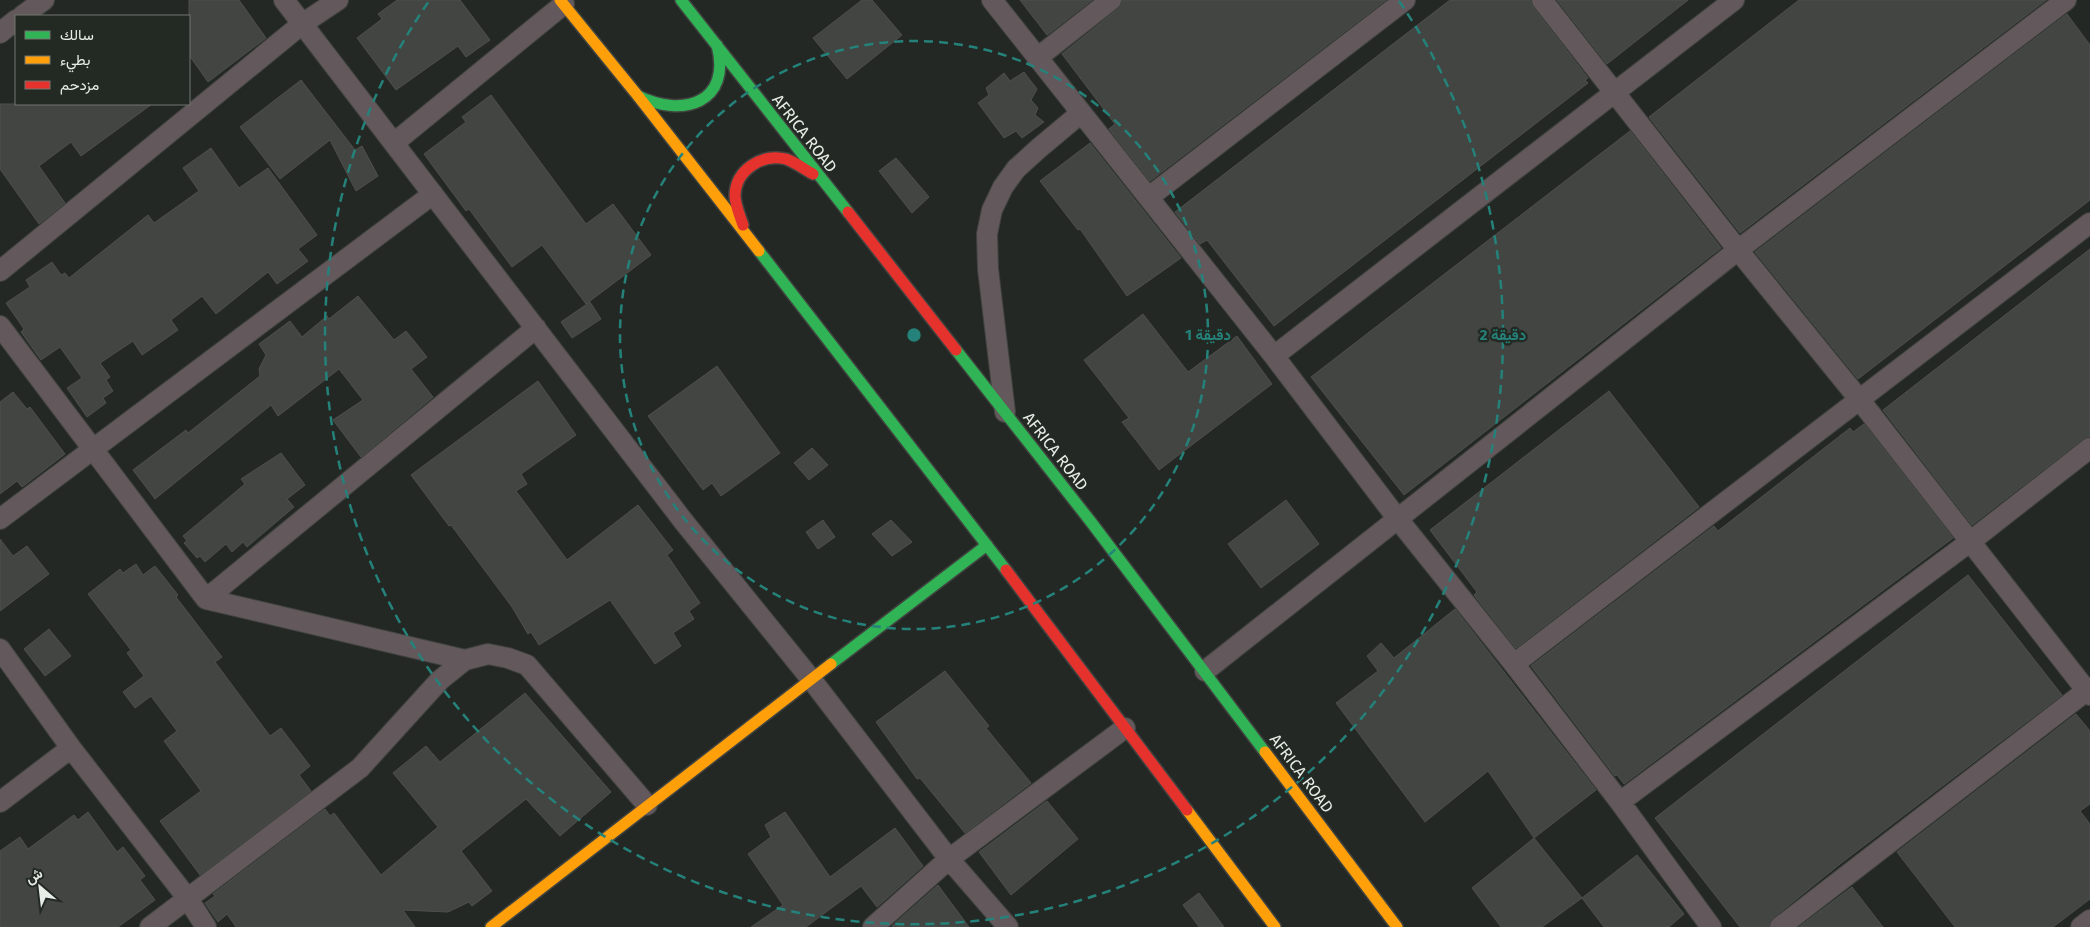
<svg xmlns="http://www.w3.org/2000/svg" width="2090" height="927" viewBox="0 0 2090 927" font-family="'Fira Sans',Vazirmatn,sans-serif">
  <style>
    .building { fill: #424542; stroke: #4d504d }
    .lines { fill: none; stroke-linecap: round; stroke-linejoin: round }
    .street-casing { stroke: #404340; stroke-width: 22 }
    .fast-casing { stroke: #404340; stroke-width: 14 }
    .slow-casing { stroke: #404340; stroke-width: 14 }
    .jam-casing { stroke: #404340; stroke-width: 14 }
    .street { stroke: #63585b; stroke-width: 20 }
    .fast { stroke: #30b455; stroke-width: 11 }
    .slow { stroke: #ff9f0a; stroke-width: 11 }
    .jam { stroke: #e5322d; stroke-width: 11 }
    .ring { fill: none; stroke: #25827a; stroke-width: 2.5; stroke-dasharray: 9 6 }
    .labels { text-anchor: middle; stroke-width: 4.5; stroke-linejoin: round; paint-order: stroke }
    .street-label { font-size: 16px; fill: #e8ede8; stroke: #232923 }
    .centre { fill: #25827a; stroke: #232923; stroke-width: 2.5 }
    .ring-label { font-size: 15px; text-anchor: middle; font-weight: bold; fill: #25827a; stroke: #232923; stroke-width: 4.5; stroke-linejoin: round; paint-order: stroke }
  </style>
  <rect width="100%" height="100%" fill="#242824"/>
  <!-- building -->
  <path class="building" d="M 189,0 L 239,0 L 266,38 L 208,82 L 189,55 Z
    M 397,0 L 460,0 L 490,40 L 466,57 L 458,46 L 396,90 L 357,38 L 382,19 L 378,14 Z
    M 862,0 L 872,0 L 902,35 L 847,79 L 813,38 Z
    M 1020,0 L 1092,0 L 1047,35 Z
    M 1123,0 L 1386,0 L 1150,181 L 1109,129 L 1115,124 L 1062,54 L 1118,9 Z
    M 1450,0 L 1530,0 L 1533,7 L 1588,78 L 1585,80 L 1588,83 L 1274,326 L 1207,240 L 1200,244 L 1175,212 Z
    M 1557,0 L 1688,0 L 1607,64 Z
    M 1799,0 L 2046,0 L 1740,233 L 1649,117 Z
    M 2067,14 L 2090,45 L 2090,200 L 1858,379 L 1755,252 Z
    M 1024,72 L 1037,89 L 1031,100 L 1038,108 L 1035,115 L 1044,122 L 1022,138 L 1016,131 L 1004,138 L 978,103 L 989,95 L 986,88 L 1004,73 L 1010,81 Z
    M 301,80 L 355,150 L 362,146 L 378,176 L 356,191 L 330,140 L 280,179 L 240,127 Z
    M 491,95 L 586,224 L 613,204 L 651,255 L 586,304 L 542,245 L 512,267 L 469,209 L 466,211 L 424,154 L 466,122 L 462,117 Z
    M 0,104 L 152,104 L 81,156 L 71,142 L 39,166 L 65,203 L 39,224 L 0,169 Z
    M 1630,131 L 1721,248 L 1404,495 L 1311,377 Z
    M 1090,143 L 1181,258 L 1127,296 L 1080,229 L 1078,230 L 1040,181 Z
    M 211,148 L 239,188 L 268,168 L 317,235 L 298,249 L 308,261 L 277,284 L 268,272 L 216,314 L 202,296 L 171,320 L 178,330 L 142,355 L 133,341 L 100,363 L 110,377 L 106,380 L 113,391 L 103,398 L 106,403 L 87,417 L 67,388 L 82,378 L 60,347 L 41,360 L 21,332 L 24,329 L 6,303 L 30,287 L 26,280 L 52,262 L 61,275 L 65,273 L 69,278 L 148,215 L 154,223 L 199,191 L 183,168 Z
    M 896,158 L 929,197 L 912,213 L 879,171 Z
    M 2090,249 L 2090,436 L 2083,439 L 1972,525 L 1883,410 Z
    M 358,296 L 394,340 L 406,331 L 427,357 L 411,369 L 433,397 L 361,457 L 333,420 L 363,400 L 339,369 L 278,416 L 271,405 L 155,499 L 133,470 L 186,430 L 188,433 L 260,376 L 259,369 L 266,355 L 259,344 L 290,321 L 302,337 L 327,316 L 329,319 Z
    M 590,302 L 601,319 L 572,338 L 561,322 Z
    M 1143,314 L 1188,372 L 1237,336 L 1272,384 L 1159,470 L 1122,422 L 1129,418 L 1084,360 Z
    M 717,366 L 780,453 L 721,496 L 712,483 L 703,490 L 648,416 Z
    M 538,381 L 576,435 L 521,474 L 527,484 L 516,491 L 567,560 L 638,505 L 673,550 L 667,555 L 700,603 L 689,611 L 694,619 L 673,633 L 681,646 L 655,664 L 610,600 L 539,645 L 531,632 L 528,634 L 512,607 L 451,525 L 449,526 L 411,475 Z
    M 1609,391 L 1699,507 L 1516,648 L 1474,595 L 1477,592 L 1430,530 Z
    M 13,392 L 27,409 L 30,407 L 65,454 L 22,487 L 17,481 L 0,494 L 0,402 Z
    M 1864,424 L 1953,538 L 1624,784 L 1617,775 L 1615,776 L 1531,666 L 1714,526 L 1718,531 L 1850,428 L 1853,432 Z
    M 812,448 L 828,465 L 809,480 L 794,463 Z
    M 281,453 L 305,485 L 287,499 L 294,507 L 247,547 L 243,542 L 232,552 L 226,544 L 205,562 L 200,556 L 197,558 L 184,543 L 187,541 L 183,536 L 245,484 L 241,479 Z
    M 1286,500 L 1319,544 L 1261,588 L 1228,544 Z
    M 823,520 L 835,537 L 818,549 L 806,532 Z
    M 891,520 L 912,542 L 892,556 L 872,534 Z
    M 0,539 L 13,556 L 27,546 L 49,574 L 0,611 Z
    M 136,564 L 143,575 L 155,566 L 178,595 L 176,597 L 222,657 L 215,662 L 270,736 L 281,728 L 310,766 L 299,775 L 311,791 L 200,875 L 160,821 L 201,791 L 164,741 L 177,731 L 151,696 L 135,708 L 123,692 L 144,676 L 127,653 L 131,650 L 88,594 L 120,569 L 123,573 Z
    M 1968,575 L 2062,695 L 1840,864 L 1773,918 L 1768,927 L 1740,927 L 1655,818 Z
    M 1455,609 L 1596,790 L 1534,838 L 1488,771 L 1425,822 L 1336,703 L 1378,671 L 1367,656 L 1381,643 L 1394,658 Z
    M 49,629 L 71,656 L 45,676 L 24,649 Z
    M 945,671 L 989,726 L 986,728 L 1031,783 L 965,833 L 920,778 L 917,779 L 876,722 Z
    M 525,693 L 611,792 L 560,836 L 526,799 L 461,851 L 492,891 L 472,906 L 469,902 L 448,912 L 403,910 L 415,927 L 236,927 L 227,914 L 218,922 L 205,903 L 215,896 L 213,894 L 325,809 L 330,816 L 334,813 L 381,875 L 438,827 L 393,773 L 426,746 L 440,762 Z
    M 2076,714 L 2090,731 L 2090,804 L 2080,811 L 2090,824 L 2090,899 L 2053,927 L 1955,927 L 1897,852 Z
    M 1047,801 L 1078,839 L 1011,895 L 979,852 Z
    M 88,812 L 117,852 L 123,847 L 145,876 L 140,880 L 155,900 L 118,927 L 0,927 L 0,851 L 20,837 L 28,849 L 74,815 L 78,820 Z
    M 785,812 L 830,877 L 895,828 L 923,866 L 877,907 L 861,886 L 806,927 L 751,927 L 783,905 L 748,854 L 771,837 L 765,825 Z
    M 1534,838 L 1582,898 L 1542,927 L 1501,927 L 1472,888 Z
    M 1637,855 L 1684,914 L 1669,927 L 1604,927 L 1582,898 Z
    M 938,885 L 969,927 L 893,927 L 892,926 Z
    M 1852,887 L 1883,927 L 1799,927 Z
    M 1199,893 L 1224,927 L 1199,927 L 1183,905 Z"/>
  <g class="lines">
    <defs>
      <path id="street" d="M 284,0 L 684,522 L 811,679 L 949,859 L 1008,927
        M 992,0 L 1274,356 L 1397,518 L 1514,664 L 1620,802 L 1711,927
        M 1542,0 L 1738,250 L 1859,399 L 2090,695
        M 22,16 L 44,0
        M 0,33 L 16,20
        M 1037,58 L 1111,0
        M 394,143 L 564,4
        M 1149,197 L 1405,0
        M 0,271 L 302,24 L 338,0
        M 0,326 L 206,599 L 465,660
        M 1274,356 L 1734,0
        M 1005,412 L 988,269 L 987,234 L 992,210 L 1003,187 L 1016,169 L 1038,149 L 1081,113
        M 0,519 L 433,194
        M 206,599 L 536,328
        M 0,649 L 71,748 L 188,899 L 206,927
        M 1514,664 L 2090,223
        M 1205,671 L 1738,250 L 2066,0
        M 0,802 L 71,748
        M 1620,802 L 1971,541 L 2090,448
        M 150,927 L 360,768 L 440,680 L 465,660 L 488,654 L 508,658 L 527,665 L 647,805
        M 873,927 L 949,859 L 1125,728
        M 1780,927 L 2090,688
        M 2081,927 L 2090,920"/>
      <path id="fast" d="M 681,0 L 848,212
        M 638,96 C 683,118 732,103 717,45
        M 759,251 L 1006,570
        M 956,350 L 1091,522 L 1265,752
        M 831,664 L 987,545"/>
      <path id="slow" d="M 560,0 L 638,96 L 759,251
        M 1265,752 L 1397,927
        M 1187,810 L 1275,927
        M 491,927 L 831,664"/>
      <path id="jam" d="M 848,212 L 956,350
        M 743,225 C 740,216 735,205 735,195 C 736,170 762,153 786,159 C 795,162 804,169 813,174
        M 1006,570 L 1187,810"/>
    </defs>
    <!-- street casing -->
    <use href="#street" class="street-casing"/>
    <!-- fast casing -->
    <use href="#fast" class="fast-casing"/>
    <!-- slow casing -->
    <use href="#slow" class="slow-casing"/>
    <!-- jam casing -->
    <use href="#jam" class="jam-casing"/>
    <!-- street -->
    <use href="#street" class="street"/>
    <!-- fast -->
    <use href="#fast" class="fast"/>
    <!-- slow -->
    <use href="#slow" class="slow"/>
    <!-- jam -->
    <use href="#jam" class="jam"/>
  </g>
  <!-- distance rings -->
  <g class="ring">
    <circle cx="914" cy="335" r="294"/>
    <path d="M1399 1A589 589 0 1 1 429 1"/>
  </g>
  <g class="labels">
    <!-- street labels -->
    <g class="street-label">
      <text transform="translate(805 133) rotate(52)" y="6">AFRICA ROAD</text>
      <text transform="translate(1056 451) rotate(52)" y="6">AFRICA ROAD</text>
      <text transform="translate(1302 773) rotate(53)" y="6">AFRICA ROAD</text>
    </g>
  </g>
  <circle cx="914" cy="335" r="8" class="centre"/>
  <g class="ring-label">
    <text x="1208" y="340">1 دقيقة</text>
    <text x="1503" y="340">2 دقيقة</text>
  </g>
  <!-- legend -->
  <rect x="15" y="15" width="175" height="90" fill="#232923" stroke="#727772"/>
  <rect x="25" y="31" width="25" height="8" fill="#30b455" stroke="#727772"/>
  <text x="60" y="40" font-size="15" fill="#e8ede8">سالك</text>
  <rect x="25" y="56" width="25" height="8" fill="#ff9f0a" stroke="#727772"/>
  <text x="60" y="65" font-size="15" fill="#e8ede8">بطيء</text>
  <rect x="25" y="81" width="25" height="8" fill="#e5322d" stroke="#727772"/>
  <text x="60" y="90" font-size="15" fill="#e8ede8">مزدحم</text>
  <!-- north arrow -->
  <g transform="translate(40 887) rotate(332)" stroke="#232923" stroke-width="4" paint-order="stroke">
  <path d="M0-4L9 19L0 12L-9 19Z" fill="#e8ede8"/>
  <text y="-8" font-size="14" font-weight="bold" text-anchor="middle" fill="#e8ede8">ش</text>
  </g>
</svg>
